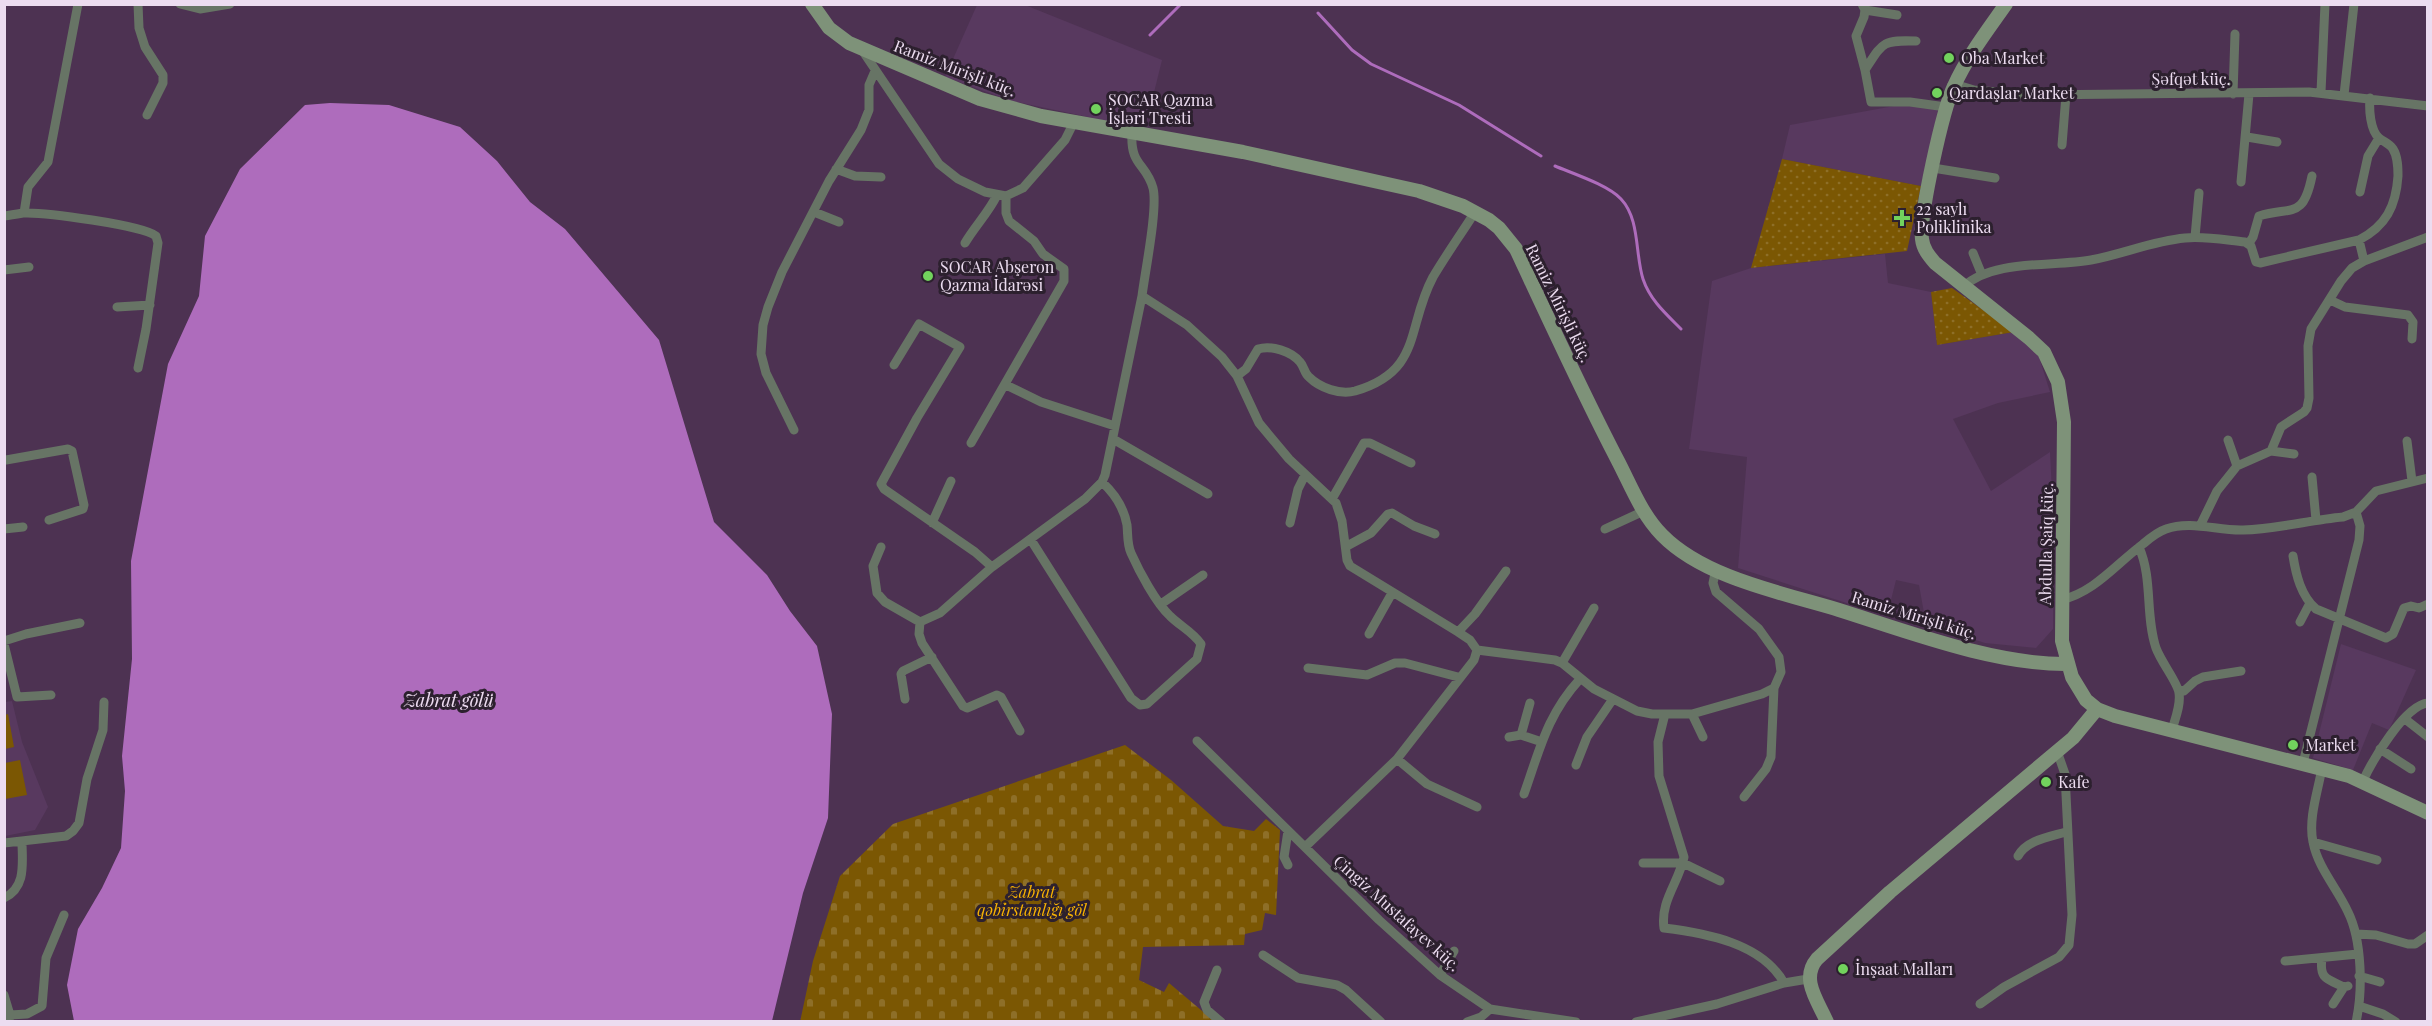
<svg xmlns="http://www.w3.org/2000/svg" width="2432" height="1026" viewBox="0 0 2432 1026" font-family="'Playfair Display',serif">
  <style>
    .built { fill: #58395f }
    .cemetery { fill: url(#cemetery-stones) }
    .park { fill: url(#park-dots) }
    .pitch { fill: #7b5703 }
    .water { fill: #ae6cbc }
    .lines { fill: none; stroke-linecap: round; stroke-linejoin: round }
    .stream { stroke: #ae6cbc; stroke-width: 3 }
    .street { stroke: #677465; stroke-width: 9 }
    .secondary { stroke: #7e9279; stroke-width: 14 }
    .poi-dot { fill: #72d25d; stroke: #2c202e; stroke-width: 2 }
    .labels { text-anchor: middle; stroke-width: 6; stroke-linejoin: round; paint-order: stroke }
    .poi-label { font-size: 16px; fill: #ecdcf0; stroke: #2c202e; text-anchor: start }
    .street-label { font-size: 16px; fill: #ecdcf0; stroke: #2c202e }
    .park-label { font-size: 16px; font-style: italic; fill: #f7b203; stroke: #2c202e }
    .water-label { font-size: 18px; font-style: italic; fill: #eedcf1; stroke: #2c202e }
  </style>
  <defs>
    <pattern id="cemetery-stones" width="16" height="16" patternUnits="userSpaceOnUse" patternTransform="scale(1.5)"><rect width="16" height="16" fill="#7b5703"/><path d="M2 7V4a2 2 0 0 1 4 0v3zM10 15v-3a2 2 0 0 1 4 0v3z" fill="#8e6f28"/></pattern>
    <pattern id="park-dots" width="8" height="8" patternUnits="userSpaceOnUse" patternTransform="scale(1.5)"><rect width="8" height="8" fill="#7b5703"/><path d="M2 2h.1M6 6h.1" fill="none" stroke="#8e6f28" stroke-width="1.8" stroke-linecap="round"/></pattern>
  </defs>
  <rect width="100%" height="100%" fill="#4d3252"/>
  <!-- built -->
  <path class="built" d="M 977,5 L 1025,5 L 1162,60 L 1145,129 L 1012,101 L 945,77 Z
    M 1905,104 L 1938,110 L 1921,186 L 1782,159 L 1790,125 Z
    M 1885,254 L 1888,283 L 1931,292 L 1937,345 L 2014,332 L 2030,345 L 2039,357 L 2050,392 L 1998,403 L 1953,419 L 1991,491 L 2050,452 L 2053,512 L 2053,629 L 2036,648 L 1985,643 L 1926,624 L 1919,585 L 1896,580 L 1887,616 L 1738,568 L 1747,457 L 1689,449 L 1712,281 L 1751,268 Z
    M 2341,644 L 2416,670 L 2389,730 L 2372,723 L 2353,770 L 2313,758 Z
    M 12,701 L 22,742 L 48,807 L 35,830 L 5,836 L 5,702 Z"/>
  <!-- cemetery -->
  <path class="cemetery" d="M 1125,745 L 1171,780 L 1223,826 L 1254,831 L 1266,819 L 1280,830 L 1276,915 L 1265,913 L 1262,930 L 1245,934 L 1244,945 L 1143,947 L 1139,980 L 1164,992 L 1169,983 L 1214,1021 L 800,1022 L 813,961 L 840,876 L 893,824 Z"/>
  <!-- park -->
  <path class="park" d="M 1782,159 L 1921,186 L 1907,251 L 1751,268 Z
    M 1952,288 L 2014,332 L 1937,345 L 1931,292 Z"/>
  <!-- pitch -->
  <path class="pitch" d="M 8,714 L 14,747 L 5,749 L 5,715 Z
    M 20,760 L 27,795 L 5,799 L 5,763 Z"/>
  <!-- water -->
  <path class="water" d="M 330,103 L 389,105 L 460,127 L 497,161 L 530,202 L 565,229 L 659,340 L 714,522 L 767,575 L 790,611 L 817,646 L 832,714 L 828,818 L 803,893 L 772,1021 L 74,1021 L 67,985 L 78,929 L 102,888 L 121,848 L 125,791 L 122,756 L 132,659 L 131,561 L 168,364 L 199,296 L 205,236 L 240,169 L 305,105 Z"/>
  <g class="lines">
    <!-- stream -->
    <path class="stream" d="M 1318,13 L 1352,50 L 1371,64 L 1459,105 L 1541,156
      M 1150,35 L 1181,4
      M 1555,166 C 1574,174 1608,185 1621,199 C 1640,219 1635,254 1643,279 C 1650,300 1666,314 1681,329"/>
    <!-- street -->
    <path class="street" d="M 138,4 L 139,28 L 145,47 L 163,75 L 163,83 L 147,115
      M 180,4 L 200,9 L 230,4
      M 1862,4 L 1865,10 L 1864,17 L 1856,36 L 1865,70 L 1871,102 L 1910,102 L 1946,107
      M 1865,10 L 1897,15
      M 862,50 L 939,164 L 958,179 L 985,192 L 1006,196 L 1023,188 L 1065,140 L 1074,122
      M 1865,70 C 1883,42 1882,40 1916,41
      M 1954,84 L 1974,90 L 2030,95 L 2309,92 L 2428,106
      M 2321,92 L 2325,4
      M 2233,94 L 2235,34
      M 2344,95 L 2354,4
      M 1132,133 C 1130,166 1146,163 1153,188 C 1158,208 1145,272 1142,296 L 1187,325 L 1222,357 L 1237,376 L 1259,423 L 1289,459 L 1336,503 L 1342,521 L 1347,560 L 1350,566 L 1458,632 L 1470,640 L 1477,650 L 1474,660 L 1397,759 L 1305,847
      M 2247,137 L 2277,142
      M 2062,145 L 2066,95
      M 1933,168 L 1995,178
      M 836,169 L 855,176 L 881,177
      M 2241,182 L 2249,94
      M 2360,192 L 2368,156 L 2379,138
      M 814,212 L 839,222
      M 24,213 L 28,187 L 48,162 L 78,4
      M 4,216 C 11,215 17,214 23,213 C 44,212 142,225 156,236 L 158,243 L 146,329 L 138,368
      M 2195,237 L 2199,193
      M 2359,240 L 2364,261
      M 965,243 C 975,226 989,212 997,195
      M 2249,243 L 2253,237 L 2259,216 C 2292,206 2303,220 2312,176
      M 1973,253 L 1982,275
      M 4,270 L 29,267
      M 1963,287 C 1993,259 2053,267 2091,260 C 2123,254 2153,241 2185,238 C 2205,236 2225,240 2245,242 L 2251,246 L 2256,262 L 2260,263 L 2359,240 C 2386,226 2396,206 2398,176 C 2398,168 2398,157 2393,149 C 2390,144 2384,142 2379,138 C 2370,130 2369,109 2370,98
      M 2330,300 L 2345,307 L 2408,315 L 2413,322 L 2412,339
      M 117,307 L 150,305
      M 894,365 L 919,324 L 960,347 L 917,418 L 881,484 L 884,489 L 975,552 L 992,567
      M 1237,376 L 1246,369 L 1258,349 C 1271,345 1291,351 1300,362 C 1304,366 1304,373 1309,377 C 1320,388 1340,395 1355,391 C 1423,371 1406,327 1433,277 C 1446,255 1461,234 1475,212
      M 1006,385 L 1041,402 L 1115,426
      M 794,430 L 766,373 L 761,354 L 763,325 L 768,307 L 782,272 L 829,181 L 861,130 L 869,110 L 869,85 L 875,71
      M 1113,439 L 1208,494
      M 2228,440 L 2237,466
      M 2407,441 L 2412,481
      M 971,443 L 1064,281 L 1064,269 L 1043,254 L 1034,241 L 1009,221 L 1006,213 L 1006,196
      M 2271,451 L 2294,454
      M 6,460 L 68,449 L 72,451 L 84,505 L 83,509 L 49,520
      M 2312,477 L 2316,520
      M 1332,499 L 1364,443 L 1370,443 L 1411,463
      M 932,523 L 951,481
      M 1290,523 L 1298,489 L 1305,475
      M 2200,526 L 2217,491 L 2237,466 L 2271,451 L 2281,427 L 2304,412 L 2307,408 L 2309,398 L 2308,346 L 2311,329 L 2341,281 L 2352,268 L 2364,261 L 2428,237
      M 4,529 L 23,527
      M 1605,529 L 1644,511
      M 1031,540 L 1131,698 L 1140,705 L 1147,704 L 1197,659 L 1201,644 C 1193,632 1180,626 1170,616 C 1156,603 1139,571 1131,553 C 1127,544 1128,535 1127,525 C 1124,508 1115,494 1102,482
      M 1347,546 L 1371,533 L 1388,514 L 1392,513 L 1414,526 L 1435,534
      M 881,547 L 873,566 L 877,593 L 885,602 L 920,622
      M 2139,547 C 2153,579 2145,615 2156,648 C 2161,662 2178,683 2179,693 C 2181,705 2175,719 2172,730
      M 2293,556 C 2296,575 2301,596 2316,609 L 2386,638 L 2393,634 L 2404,608 L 2411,606 L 2419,608 L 2428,604
      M 2061,600 C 2095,592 2116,564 2143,544 C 2150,538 2157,532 2166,529 C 2191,520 2218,531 2243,530 C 2277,529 2310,520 2343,517 L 2356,512 L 2376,491 L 2428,478
      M 1161,604 L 1203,575
      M 2300,622 L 2310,603
      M 1458,632 L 1475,614 L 1506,571
      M 1369,634 L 1392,593
      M 4,641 L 26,634 L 80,623
      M 4,644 L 17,697 L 51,695
      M 1477,650 L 1555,660 L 1562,663 L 1594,689 L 1637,711 L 1652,714 L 1692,714 L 1762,694 L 1774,688 L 1781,672 L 1779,657 L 1759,629 L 1716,592 L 1713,583 L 1716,569
      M 1562,663 L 1594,608
      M 1308,668 L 1367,675 L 1395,663 L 1405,663 L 1458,677
      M 2179,690 L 2184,691 L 2195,681 L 2203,677 L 2241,671
      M 905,699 L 901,674 L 903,671 L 932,657
      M 1665,714 L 1658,742 L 1659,776 L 1684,857 C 1679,882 1660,901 1664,928 C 1705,933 1762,943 1784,983
      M 1692,714 L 1703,737
      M 2405,719 L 2428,737
      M 1020,731 L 1001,697 L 997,695 L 967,708 L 963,706 L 922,643 L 919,634 L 920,622 L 940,613 L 992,567 L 1085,499 L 1102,482 L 1105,475 L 1142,296
      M 1521,735 L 1530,703
      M 1509,737 L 1521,735 L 1542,742
      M 1197,741 L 1379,920 L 1440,975 L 1490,1009 L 1576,1022
      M 2380,749 L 2411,769
      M 1397,759 L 1427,784 L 1477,807
      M 2303,763 L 2359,540 L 2360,526 L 2356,512
      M 1576,765 L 1587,737 L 1613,699
      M 2322,768 C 2318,791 2308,819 2313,842 C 2318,868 2337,888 2348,912 C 2362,940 2363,991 2356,1022
      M 2363,781 C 2372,761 2405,705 2428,703
      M 1524,794 C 1540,749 1547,715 1580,679
      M 1744,797 L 1766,769 L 1771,757 L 1774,688
      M 2313,842 L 2377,860
      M 4,843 L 66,836 L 73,831 L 79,823 L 87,779 L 103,730 L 104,702
      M 2018,856 C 2027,840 2049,837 2066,832
      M 1643,863 L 1683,863 L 1720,881
      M 1288,865 L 1284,857 L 1288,831
      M 4,898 C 27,887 22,862 22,841
      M 2356,934 L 2376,935 L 2408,944 L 2415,944 L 2428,935
      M 1263,955 L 1298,978 L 1337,985 L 1346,990 L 1381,1022
      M 2322,958 C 2319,979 2327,979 2344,987
      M 2285,961 L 2358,954
      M 1217,970 L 1204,1002 L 1207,1010 L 1221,1022
      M 1440,975 L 1454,951
      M 2359,976 L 2380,982
      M 4,995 L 10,1015 L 9,1021
      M 1980,1004 L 2004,987 L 2059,957 L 2069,945 L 2072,915 L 2065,774 L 2057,751
      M 2333,1004 L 2344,987 L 2348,986
      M 2359,1006 L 2383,1014 L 2396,1022
      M 10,1015 L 27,1014 L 42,1006 L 46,958 L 64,915
      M 1467,1022 L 1481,1017 L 1490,1009
      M 1636,1022 L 1717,1004 L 1784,983 L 1808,979"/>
    <!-- secondary -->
    <path class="secondary" d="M 812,4 L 829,28 L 849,43 L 980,99 L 1041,116 L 1243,152 L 1419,191 L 1463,206 L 1489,220 L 1499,228 L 1516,249 C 1549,320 1582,392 1618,461 C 1631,486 1642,515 1662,535 C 1704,578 1783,593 1839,610 C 1909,632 1995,665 2068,664
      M 2097,709 L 2115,716 L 2349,776 L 2428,813
      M 1827,1022 C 1818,1001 1800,979 1817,959 L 1890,892 L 2073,738 L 2097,709 L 2086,700 L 2072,677 L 2062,641 L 2064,422 L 2058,382 L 2044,352 L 2029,338 L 1935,263 C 1929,256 1923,249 1922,239 C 1919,216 1943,109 1954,86 C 1967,57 1987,31 2006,4"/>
  </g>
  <!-- markers -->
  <g class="poi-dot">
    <circle cx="1949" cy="58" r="6"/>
    <circle cx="1937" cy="93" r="6"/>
    <circle cx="1096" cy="109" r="6"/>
    <path d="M1899 209h6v6h6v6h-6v6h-6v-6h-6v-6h6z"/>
    <circle cx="928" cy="276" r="6"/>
    <circle cx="2293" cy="745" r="6"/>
    <circle cx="2046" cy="782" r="6"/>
    <circle cx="1843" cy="969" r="6"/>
  </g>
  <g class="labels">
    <!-- poi labels -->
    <g class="poi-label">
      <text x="1961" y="64">Oba Market</text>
      <text x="1949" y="99">Qardaşlar Market</text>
      <text x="1108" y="106">SOCAR Qazma<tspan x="1108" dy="18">İşləri Tresti</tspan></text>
      <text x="1916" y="215">22 saylı<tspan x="1916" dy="18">Poliklinika</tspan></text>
      <text x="940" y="273">SOCAR Abşeron<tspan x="940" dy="18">Qazma İdarəsi</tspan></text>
      <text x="2305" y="751">Market</text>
      <text x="2058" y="788">Kafe</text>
      <text x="1855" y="975">İnşaat Malları</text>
    </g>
    <!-- street labels -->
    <g class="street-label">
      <text transform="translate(955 68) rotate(21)" y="6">Ramiz Mirişli küç.</text>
      <text x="2191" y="85">Şəfqət küç.</text>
      <text transform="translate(1559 303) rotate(64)" y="6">Ramiz Mirişli küç.</text>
      <text transform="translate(2046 544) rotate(-89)" y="6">Abdulla Şaiq küç.</text>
      <text transform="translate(1914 615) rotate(17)" y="6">Ramiz Mirişli küç.</text>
      <text transform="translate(1397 913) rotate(42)" y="6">Çingiz Mustafayev küç.</text>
    </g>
    <!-- park labels -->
    <g class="park-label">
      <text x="1032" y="898">Zabrat<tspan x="1032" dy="18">qəbirstanlığı göl</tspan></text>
    </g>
    <!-- water labels -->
    <g class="water-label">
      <text x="449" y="707">Zabrat gölü</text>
    </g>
  </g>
  <!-- border -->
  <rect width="2432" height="1026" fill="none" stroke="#ecdcf0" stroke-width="12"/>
</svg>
